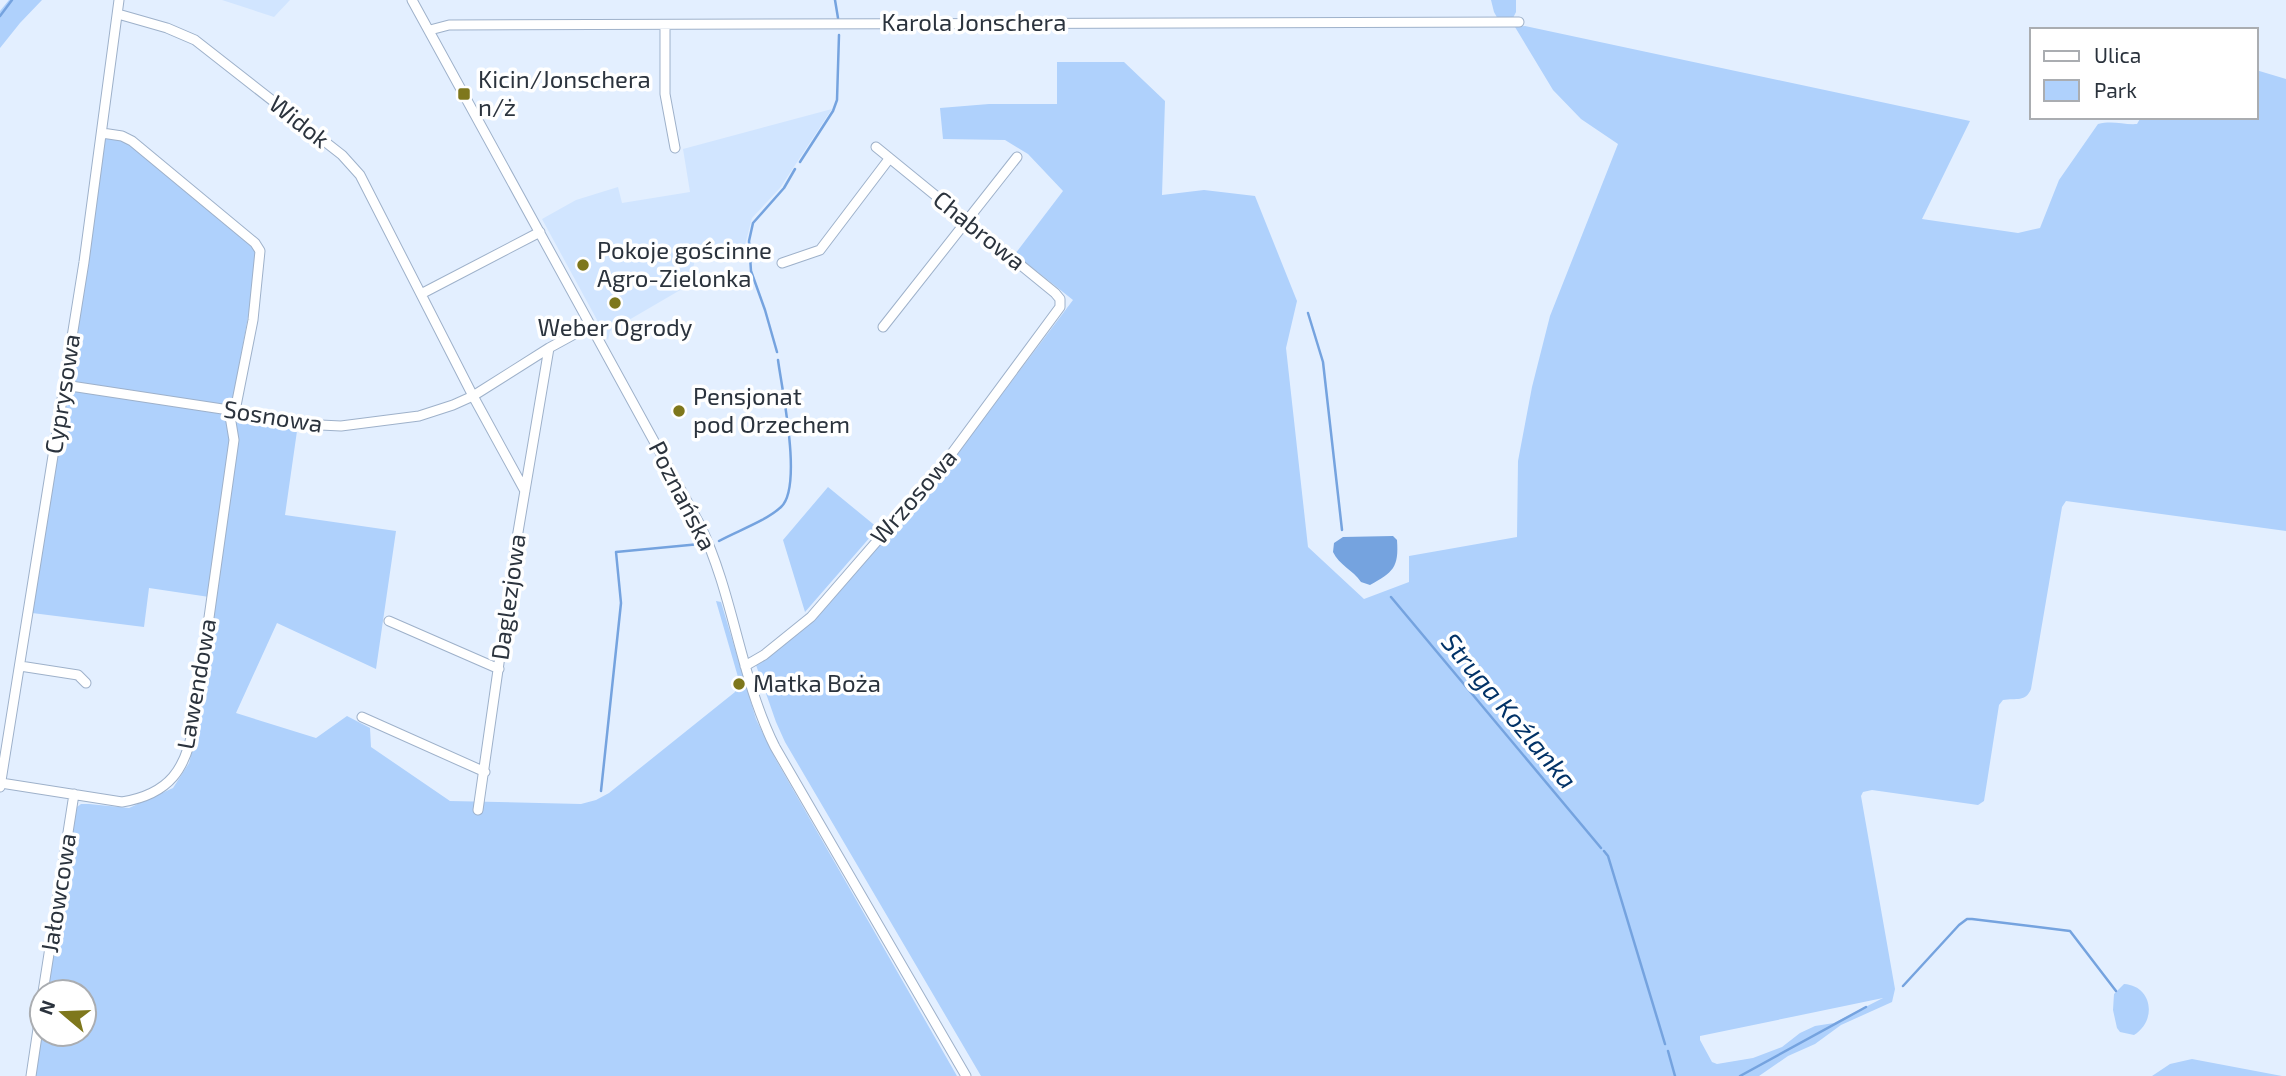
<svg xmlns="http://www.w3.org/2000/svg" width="2286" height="1076" viewBox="0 0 2286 1076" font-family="'Exo 2',sans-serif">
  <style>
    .built { fill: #d1e5ff }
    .green { fill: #afd1fc; fill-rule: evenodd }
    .water { fill: #75a3df }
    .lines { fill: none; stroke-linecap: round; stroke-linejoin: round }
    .stream { stroke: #75a3df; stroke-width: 2.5 }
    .minor-casing { stroke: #9eb1ca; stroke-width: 11 }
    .minor { stroke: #fff; stroke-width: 9 }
    .poi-dot { fill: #7e771c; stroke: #fff; stroke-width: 2.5 }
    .labels { text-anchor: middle; stroke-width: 7; stroke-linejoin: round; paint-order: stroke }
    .street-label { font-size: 24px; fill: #2b333d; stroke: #fff }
    .poi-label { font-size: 24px; fill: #2b333d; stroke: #fff; text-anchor: start }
    .water-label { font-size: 26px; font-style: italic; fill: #013267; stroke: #fff }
  </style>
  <rect width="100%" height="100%" fill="#e3efff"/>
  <!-- built -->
  <path class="built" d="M 222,0 L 290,0 L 274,17 Z
    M 832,109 L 780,188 L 752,218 L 744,249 L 699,244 L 693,268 L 682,289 L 610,331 L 608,340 L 542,219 L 576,200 L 618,187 L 622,203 L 690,192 L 683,149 Z"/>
  <!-- green -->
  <path class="green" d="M 9,0 L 42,0 L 20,23 L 0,48 L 0,11 Z
    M 1491,0 L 1516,0 L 1516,12 L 1513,18 L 1499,21 L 1494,12 Z
    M 1525,26 L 1970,121 L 1922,219 L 2018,233 L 2040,228 L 2059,180 L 2098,124 C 2113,120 2123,125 2137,124 L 2141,117 L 2256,117 L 2256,70 L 2286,79 L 2286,531 L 2066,501 L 2062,507 L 2031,689 C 2026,702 2016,698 2003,700 L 1999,705 L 1984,801 L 1978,805 L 1872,790 L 1863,792 L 1861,796 L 1895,989 L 1892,1002 L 1841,1025 L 1815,1044 L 1788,1056 L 1759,1076 L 981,1076 L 785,742 L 776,722 L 756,665 L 813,621 L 946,468 L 1073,300 L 1015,254 L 1063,191 L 1028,154 L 1005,140 L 943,139 L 940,108 L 989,104 L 1057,104 L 1057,62 L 1124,62 L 1165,101 L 1162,195 L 1204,190 L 1255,196 L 1297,301 L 1286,348 L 1308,547 L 1364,599 L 1409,582 L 1409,556 L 1517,537 L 1518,461 L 1532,387 L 1550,316 L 1618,144 L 1581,119 L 1553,90 L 1515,27 ZM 1883,998 L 1834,1023 L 1815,1026 L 1800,1033 L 1782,1047 L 1753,1058 L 1717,1064 L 1712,1062 L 1700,1040 L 1700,1036 Z
    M 105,138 L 128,142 L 251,243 L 256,251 L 258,262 L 230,415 L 297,431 L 285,515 L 396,531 L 376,669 L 277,623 L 236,713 L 316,738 L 347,716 L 370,728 L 371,747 L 450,801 L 581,804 L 596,800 L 609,793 L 735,692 L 734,683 L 738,677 L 716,601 L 721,602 L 756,719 L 775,758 L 957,1076 L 34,1076 L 42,1026 L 42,1034 L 84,1034 L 84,992 L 47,992 L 77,807 L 81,804 L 89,804 L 129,808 L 173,788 L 189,763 L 196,736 L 216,598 L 149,588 L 144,627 L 32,613 Z
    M 828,487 L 878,528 L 805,612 L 783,540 Z
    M 2124,984 C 2153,986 2157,1021 2134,1035 L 2120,1032 L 2117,1028 L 2113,1010 L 2114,994 Z
    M 2192,1059 L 2282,1076 L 2152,1076 L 2170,1064 Z"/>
  <!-- water -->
  <path class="water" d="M 1393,536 L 1397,540 C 1399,568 1393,572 1370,585 L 1361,582 C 1353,570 1339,565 1333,552 L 1334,543 L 1343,537 Z"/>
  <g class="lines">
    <!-- stream -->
    <path class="stream" d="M 835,0 L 838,18
      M 0,16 L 12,0
      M 800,162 L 833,111 L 837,100 L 839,35
      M 1308,313 L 1323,362 L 1342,530
      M 777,352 L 765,310 L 751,271 L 749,241 L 753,223 L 784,188 L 795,169
      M 719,541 C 737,531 766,521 781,507 C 803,487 782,390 778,360
      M 1391,597 L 1601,848
      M 601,791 L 621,603 L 616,552 L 700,544
      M 1604,851 L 1608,856 L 1665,1044
      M 1903,986 L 1959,925 L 1967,919 L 1972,919 L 2070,931 L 2116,991
      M 1668,1051 L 1675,1076
      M 1740,1076 L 1866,1007"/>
    <defs>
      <path id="minor" d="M 412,0 L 700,525 C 734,596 740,677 775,747 L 966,1076
        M 118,14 L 167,28 L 195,40 L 342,155 L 360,175 L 473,396 L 525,491
        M 665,25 L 665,94 L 675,148
        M 430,30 L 449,25 L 1519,22
        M 102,133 L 122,136 L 132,141 L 255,243 L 260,251 L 253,320 L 235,411
        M 782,263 L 820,250 L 889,159
        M 421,294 L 540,232
        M 883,327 L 1017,157
        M 64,385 L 229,410 L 300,424 L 341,426 L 419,416 L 453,405 L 473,396 L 549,348
        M 389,621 L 499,669
        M 20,666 L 78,675 L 86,683
        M 745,666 L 764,655 L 811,617 L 944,464 L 1060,307 L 1060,299 L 1055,293 L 876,147
        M 362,717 L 485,772
        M 1,783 L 122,802 C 170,794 186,769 194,724 L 234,440 L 229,410
        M 0,787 L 84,262 L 119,0
        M 478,810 L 516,544 L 549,348 L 591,325
        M 43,992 L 74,794
        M 31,1076 L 42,1002"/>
    </defs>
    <!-- minor casing -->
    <use href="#minor" class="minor-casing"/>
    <!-- minor -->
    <use href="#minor" class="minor"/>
  </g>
  <!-- markers -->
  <g class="poi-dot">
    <rect x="457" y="87" width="14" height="14" rx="3.5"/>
    <circle cx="583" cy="265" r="7"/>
    <circle cx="615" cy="303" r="7"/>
    <circle cx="679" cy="411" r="7"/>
    <circle cx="739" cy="684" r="7"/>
  </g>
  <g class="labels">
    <!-- street labels -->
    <g class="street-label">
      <text x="974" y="31">Karola Jonschera</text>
      <text transform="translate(299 122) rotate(38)" y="8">Widok</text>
      <text transform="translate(979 231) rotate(39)" y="8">Chabrowa</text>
      <text transform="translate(63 394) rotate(-81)" y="8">Cyprysowa</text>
      <text transform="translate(273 417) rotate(9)" y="8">Sosnowa</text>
      <text transform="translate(682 496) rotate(63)" y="8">Poznańska</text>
      <text transform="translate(914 497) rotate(-49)" y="8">Wrzosowa</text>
      <text transform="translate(509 597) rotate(-82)" y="8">Daglezjowa</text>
      <text transform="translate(197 684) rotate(-80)" y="8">Lawendowa</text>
      <text transform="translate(59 893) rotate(-81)" y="8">Jałowcowa</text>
    </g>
    <!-- poi labels -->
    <g class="poi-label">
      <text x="478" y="88">Kicin/Jonschera<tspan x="478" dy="28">n/ż</tspan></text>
      <text x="597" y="259">Pokoje gościnne<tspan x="597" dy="28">Agro-Zielonka</tspan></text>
      <text x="615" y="336" text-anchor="middle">Weber Ogrody</text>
      <text x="693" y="405">Pensjonat<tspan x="693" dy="28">pod Orzechem</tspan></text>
      <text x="753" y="692">Matka Boża</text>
    </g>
    <!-- water labels -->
    <g class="water-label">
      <text transform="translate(1509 711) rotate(50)" y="9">Struga Koźlanka</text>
    </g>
  </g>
  <!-- legend -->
  <rect x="2030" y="28" width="228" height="91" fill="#ffffff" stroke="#aaadb1" stroke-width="2"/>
  <rect x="2044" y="51" width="35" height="10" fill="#ffffff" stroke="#aaadb1" stroke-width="2"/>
  <text x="2094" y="63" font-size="21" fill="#2b333d">Ulica</text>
  <rect x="2044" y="80" width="35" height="21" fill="#afd1fc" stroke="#aaadb1" stroke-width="2"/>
  <text x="2094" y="98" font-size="21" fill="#2b333d">Park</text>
  <!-- north arrow -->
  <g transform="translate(63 1013) rotate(289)"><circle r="33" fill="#ffffff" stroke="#aaadb1" stroke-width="2"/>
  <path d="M0-5L12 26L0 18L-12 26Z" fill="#7e771c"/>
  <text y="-10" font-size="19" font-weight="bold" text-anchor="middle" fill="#2b333d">N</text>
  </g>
</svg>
